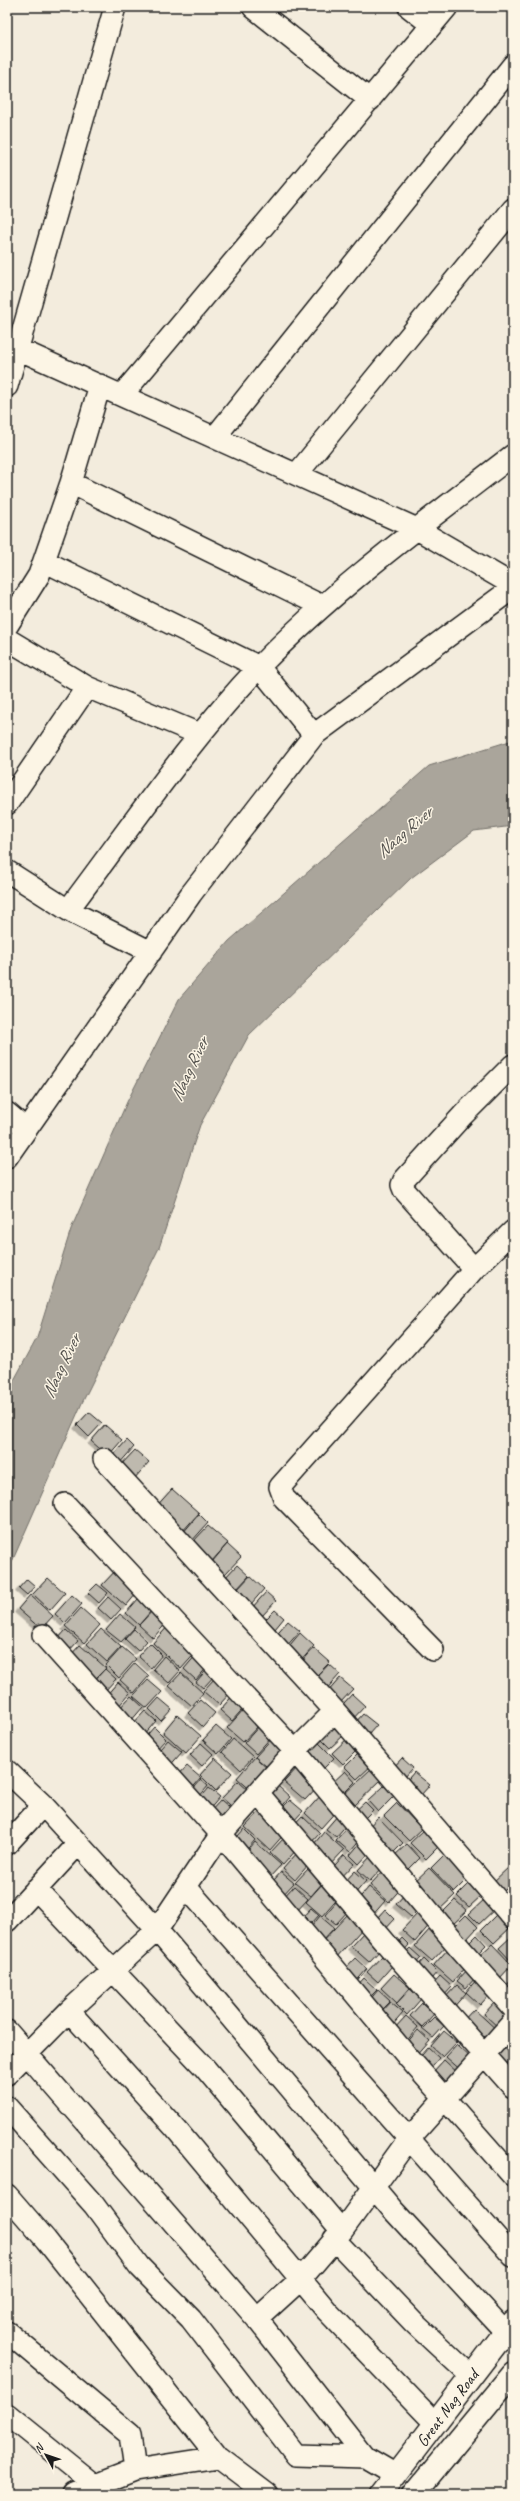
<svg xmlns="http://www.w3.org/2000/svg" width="520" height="2501" viewBox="0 0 520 2501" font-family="Caveat,sans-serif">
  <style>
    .water { fill: #aaa59b; stroke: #716e68 }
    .building { fill: #beb9ae; stroke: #1c1c1c; filter: url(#shadow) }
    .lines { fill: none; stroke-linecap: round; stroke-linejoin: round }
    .street-casing { stroke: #1c1c1c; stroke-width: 24 }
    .secondary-casing { stroke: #1c1c1c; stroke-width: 25 }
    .street { stroke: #fcf5e5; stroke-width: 21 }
    .secondary { stroke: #fcf5e5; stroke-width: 22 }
    .labels { text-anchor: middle; stroke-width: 3; stroke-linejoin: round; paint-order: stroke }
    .street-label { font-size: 17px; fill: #1c1c1c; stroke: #fcf5e5 }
    .water-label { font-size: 18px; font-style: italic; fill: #55534f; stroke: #fcf5e5 }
  </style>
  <defs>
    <filter id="shadow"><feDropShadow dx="-3.5" dy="3.5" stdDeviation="0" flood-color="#0004"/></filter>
  </defs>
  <rect width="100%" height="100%" fill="#f3ecdd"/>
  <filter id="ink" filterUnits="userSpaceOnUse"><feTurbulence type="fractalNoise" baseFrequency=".025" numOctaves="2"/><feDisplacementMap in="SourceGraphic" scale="8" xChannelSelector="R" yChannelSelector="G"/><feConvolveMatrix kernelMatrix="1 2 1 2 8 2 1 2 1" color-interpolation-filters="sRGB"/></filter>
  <g filter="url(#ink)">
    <!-- water -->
    <path class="water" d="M 513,740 L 513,826 L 474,831 L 411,878 L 249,1035 L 200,1125 L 159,1248 L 82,1403 L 7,1573 L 7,1393 L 37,1338 L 71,1229 L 127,1102 L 179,999 L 229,941 L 429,766 Z"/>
    <!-- building -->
    <path class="building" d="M 89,1412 L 102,1423 L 89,1437 L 77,1425 Z
      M 105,1425 L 122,1440 L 108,1456 L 91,1441 Z
      M 127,1440 L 134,1447 L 117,1466 L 110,1459 Z
      M 135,1450 L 149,1462 L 133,1480 L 119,1467 Z
      M 172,1489 L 199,1513 L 181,1533 L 154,1509 Z
      M 199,1514 L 208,1523 L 191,1542 L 182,1534 Z
      M 208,1526 L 228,1543 L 211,1562 L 191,1544 Z
      M 227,1544 L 241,1557 L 225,1574 L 212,1562 Z
      M 237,1565 L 249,1576 L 236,1590 L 224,1579 Z
      M 118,1568 L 141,1588 L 126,1606 L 102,1585 Z
      M 250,1576 L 264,1589 L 251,1604 L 236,1591 Z
      M 48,1578 L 65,1593 L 50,1610 L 33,1594 Z
      M 27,1579 L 35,1586 L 27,1595 L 19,1588 Z
      M 97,1584 L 108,1593 L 99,1603 L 88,1593 Z
      M 266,1592 L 276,1601 L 261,1617 L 252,1608 Z
      M 30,1595 L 53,1616 L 41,1629 L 18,1609 Z
      M 72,1595 L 82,1604 L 65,1623 L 55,1614 Z
      M 108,1597 L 121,1609 L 111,1620 L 98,1608 Z
      M 138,1599 L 151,1611 L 139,1625 L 126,1613 Z
      M 81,1608 L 100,1625 L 84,1643 L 65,1626 Z
      M 155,1608 L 169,1620 L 153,1638 L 139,1625 Z
      M 275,1610 L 284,1618 L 275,1629 L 265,1620 Z
      M 120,1614 L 135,1627 L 121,1642 L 106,1630 Z
      M 288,1621 L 300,1631 L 284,1649 L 272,1639 Z
      M 170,1624 L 198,1650 L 181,1669 L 153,1643 Z
      M 101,1629 L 121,1647 L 107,1662 L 87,1644 Z
      M 134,1629 L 147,1641 L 138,1651 L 125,1639 Z
      M 66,1630 L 78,1641 L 68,1652 L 56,1641 Z
      M 300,1633 L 314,1646 L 299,1663 L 285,1651 Z
      M 150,1643 L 162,1655 L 151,1668 L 138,1656 Z
      M 80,1645 L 106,1668 L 94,1680 L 69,1657 Z
      M 122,1647 L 136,1659 L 119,1678 L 106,1665 Z
      M 314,1648 L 330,1662 L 315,1677 L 300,1664 Z
      M 196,1655 L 208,1666 L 196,1680 L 184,1669 Z
      M 164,1656 L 180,1671 L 169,1683 L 153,1669 Z
      M 135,1663 L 149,1676 L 134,1693 L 120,1680 Z
      M 329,1664 L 340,1674 L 324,1692 L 313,1681 Z
      M 209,1667 L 216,1674 L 203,1688 L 196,1682 Z
      M 105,1669 L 116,1679 L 104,1692 L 93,1682 Z
      M 181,1673 L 203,1693 L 192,1706 L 169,1686 Z
      M 216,1677 L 232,1691 L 219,1705 L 203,1691 Z
      M 340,1678 L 353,1689 L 339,1704 L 327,1693 Z
      M 148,1680 L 162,1692 L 147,1708 L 133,1696 Z
      M 118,1682 L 130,1693 L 117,1708 L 105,1697 Z
      M 236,1692 L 248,1703 L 232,1721 L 220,1710 Z
      M 352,1694 L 365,1706 L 350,1722 L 337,1711 Z
      M 131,1696 L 143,1707 L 130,1722 L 117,1711 Z
      M 159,1698 L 172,1709 L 161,1721 L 149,1709 Z
      M 200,1700 L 215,1713 L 203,1727 L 188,1713 Z
      M 244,1709 L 260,1724 L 243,1742 L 227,1728 Z
      M 145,1711 L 156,1721 L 142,1737 L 130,1727 Z
      M 363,1714 L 377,1725 L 368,1735 L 355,1723 Z
      M 177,1715 L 201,1736 L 186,1753 L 163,1732 Z
      M 261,1724 L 273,1735 L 256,1754 L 244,1743 Z
      M 333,1725 L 344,1735 L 330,1748 L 320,1738 Z
      M 216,1726 L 231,1739 L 218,1754 L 203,1740 Z
      M 154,1727 L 166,1739 L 154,1752 L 142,1741 Z
      M 275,1735 L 290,1749 L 271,1770 L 255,1757 Z
      M 348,1738 L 358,1749 L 343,1764 L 332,1753 Z
      M 233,1739 L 253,1757 L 241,1770 L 222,1752 Z
      M 168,1740 L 182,1752 L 167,1769 L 153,1757 Z
      M 317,1741 L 334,1758 L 321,1771 L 304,1753 Z
      M 201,1743 L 213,1754 L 202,1766 L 190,1755 Z
      M 361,1751 L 373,1764 L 357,1779 L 345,1767 Z
      M 255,1757 L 271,1772 L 253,1792 L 237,1778 Z
      M 215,1758 L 232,1773 L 216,1791 L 200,1775 Z
      M 402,1758 L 413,1768 L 404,1778 L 393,1768 Z
      M 300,1765 L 320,1784 L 305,1800 L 284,1782 Z
      M 187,1766 L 201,1778 L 189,1792 L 175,1779 Z
      M 372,1768 L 383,1778 L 354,1806 L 343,1795 Z
      M 345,1771 L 355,1782 L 341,1796 L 330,1785 Z
      M 414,1772 L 430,1785 L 420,1796 L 405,1783 Z
      M 201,1780 L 208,1786 L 195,1802 L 188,1795 Z
      M 238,1781 L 251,1793 L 236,1810 L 222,1798 Z
      M 278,1786 L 290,1797 L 279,1810 L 266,1799 Z
      M 384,1786 L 394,1796 L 378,1812 L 368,1801 Z
      M 209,1788 L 220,1797 L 208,1811 L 197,1802 Z
      M 322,1794 L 339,1808 L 321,1828 L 305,1813 Z
      M 221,1800 L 236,1813 L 223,1828 L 208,1814 Z
      M 290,1800 L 303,1811 L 291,1824 L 278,1812 Z
      M 365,1802 L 373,1810 L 360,1823 L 352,1814 Z
      M 397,1803 L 422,1829 L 409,1841 L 384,1816 Z
      M 261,1810 L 286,1832 L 270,1850 L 245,1827 Z
      M 339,1814 L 349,1822 L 336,1837 L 326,1829 Z
      M 302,1816 L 320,1833 L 309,1845 L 290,1829 Z
      M 378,1817 L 403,1843 L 391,1855 L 366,1830 Z
      M 349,1826 L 362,1838 L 350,1852 L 336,1840 Z
      M 244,1829 L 255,1840 L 244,1853 L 232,1843 Z
      M 424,1830 L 439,1846 L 426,1859 L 410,1843 Z
      M 324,1832 L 344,1850 L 328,1867 L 309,1850 Z
      M 284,1838 L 297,1849 L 283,1865 L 270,1853 Z
      M 362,1841 L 372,1850 L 359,1864 L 350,1855 Z
      M 255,1842 L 281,1865 L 268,1879 L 243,1856 Z
      M 407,1844 L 420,1858 L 407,1871 L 393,1857 Z
      M 297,1853 L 309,1864 L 295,1880 L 283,1869 Z
      M 344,1855 L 354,1864 L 338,1881 L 328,1873 Z
      M 372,1855 L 384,1866 L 370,1881 L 358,1870 Z
      M 444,1855 L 467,1879 L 454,1892 L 431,1868 Z
      M 510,1866 L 513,1869 L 513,1882 L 502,1893 L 492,1883 Z
      M 309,1868 L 324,1881 L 311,1896 L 295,1883 Z
      M 429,1868 L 455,1895 L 438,1911 L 412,1884 Z
      M 385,1869 L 403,1886 L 389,1902 L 370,1885 Z
      M 355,1871 L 366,1881 L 353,1896 L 342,1885 Z
      M 281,1872 L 294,1883 L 280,1898 L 268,1887 Z
      M 325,1881 L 340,1895 L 322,1916 L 306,1902 Z
      M 470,1883 L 482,1895 L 469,1907 L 457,1896 Z
      M 294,1886 L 308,1899 L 295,1913 L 281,1900 Z
      M 369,1887 L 385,1901 L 371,1917 L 355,1903 Z
      M 511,1888 L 513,1890 L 513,1904 L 502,1897 Z
      M 406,1893 L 421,1907 L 411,1917 L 396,1904 Z
      M 487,1897 L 497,1907 L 479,1924 L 469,1914 Z
      M 455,1900 L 467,1911 L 452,1925 L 441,1914 Z
      M 337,1901 L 348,1911 L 336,1924 L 325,1915 Z
      M 311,1908 L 319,1915 L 306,1930 L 297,1923 Z
      M 385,1909 L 395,1919 L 381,1934 L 371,1925 Z
      M 419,1912 L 431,1923 L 415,1942 L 402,1930 Z
      M 499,1912 L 513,1925 L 494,1943 L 481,1930 Z
      M 348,1914 L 363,1928 L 335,1959 L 319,1945 Z
      M 466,1915 L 478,1927 L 465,1941 L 453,1928 Z
      M 320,1916 L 334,1928 L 321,1942 L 308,1931 Z
      M 430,1929 L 447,1945 L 432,1961 L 415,1946 Z
      M 365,1931 L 383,1947 L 369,1962 L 351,1946 Z
      M 477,1935 L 486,1945 L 477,1954 L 468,1944 Z
      M 513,1935 L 513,1963 L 499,1948 Z
      M 402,1938 L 409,1945 L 401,1954 L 394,1947 Z
      M 492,1944 L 512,1965 L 498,1980 L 477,1958 Z
      M 410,1948 L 421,1958 L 412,1968 L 401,1957 Z
      M 448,1949 L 467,1966 L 453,1982 L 434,1965 Z
      M 382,1956 L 392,1966 L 378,1982 L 367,1972 Z
      M 355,1958 L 367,1969 L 353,1985 L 340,1974 Z
      M 424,1959 L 437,1972 L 427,1984 L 413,1971 Z
      M 469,1968 L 477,1976 L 466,1988 L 457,1981 Z
      M 394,1974 L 410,1988 L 397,2003 L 381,1988 Z
      M 440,1976 L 452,1987 L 441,1999 L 429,1988 Z
      M 364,1978 L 377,1990 L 368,1999 L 355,1988 Z
      M 477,1979 L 492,1992 L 480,2005 L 466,1992 Z
      M 513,1979 L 513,2000 L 502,1989 Z
      M 457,1985 L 466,1993 L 452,2009 L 442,2001 Z
      M 410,1989 L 421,1999 L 407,2015 L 396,2004 Z
      M 378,1990 L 390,2001 L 379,2012 L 368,2002 Z
      M 390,2002 L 403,2013 L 391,2027 L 378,2015 Z
      M 495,2002 L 511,2016 L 500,2029 L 484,2014 Z
      M 422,2003 L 434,2014 L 422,2027 L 410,2016 Z
      M 474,2009 L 499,2032 L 486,2046 L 460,2024 Z
      M 406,2016 L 418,2027 L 406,2042 L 393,2030 Z
      M 434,2017 L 444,2026 L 433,2038 L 422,2029 Z
      M 418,2030 L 430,2041 L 415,2058 L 403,2047 Z
      M 444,2031 L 457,2042 L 443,2057 L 431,2046 Z
      M 457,2045 L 473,2060 L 463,2072 L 446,2057 Z
      M 503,2046 L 513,2057 L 502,2069 L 491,2059 Z
      M 428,2048 L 439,2058 L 427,2072 L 416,2062 Z
      M 444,2060 L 460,2075 L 448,2088 L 432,2073 Z"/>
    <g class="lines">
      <defs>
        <path id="street" d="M 253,7 L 370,100
          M 409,7 L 432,25
          M 7,344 L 417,529 L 513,585
          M 7,386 L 115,7
          M 122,395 L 447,7
          M 215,437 L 513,65
          M 297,474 L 513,209
          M 71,483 L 322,606
          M 44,561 L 259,667 L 314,735
          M 7,626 L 39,575 L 71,483 L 100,385
          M 7,639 L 87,687 L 7,804
          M 87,687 L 199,734
          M 7,871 L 68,910 L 151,952
          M 68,910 C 130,828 188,742 259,667 C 335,588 426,522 513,455
          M 7,1113 L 26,1129
          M 7,1157 L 191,894 L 314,735 L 513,588
          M 474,1269 L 404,1190 L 402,1185 L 404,1180 L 463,1115 L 513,1065
          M 104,1459 L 335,1711
          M 65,1504 L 295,1751 L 335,1711 L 513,1918
          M 433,1650 L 284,1498 L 280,1487 L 474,1269 L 513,1231
          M 7,1771 L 43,1805
          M 258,1793 L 390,1948 L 513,2087
          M 7,1844 L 43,1805 L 157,1930 L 392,2209 L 513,2340
          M 186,1887 L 513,2256
          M 36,1889 L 204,2067 L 342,2231 L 301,2279 L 257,2319
          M 7,1921 L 78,1844
          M 513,2008 L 459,1947 L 295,1751 L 221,1834 L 407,2056 L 513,2176
          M 69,2011 L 176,2129 L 327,2311 L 435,2423
          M 7,2031 L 257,2319 L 365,2457 L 396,2475
          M 7,2074 L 69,2011 L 157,1930 L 221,1834 L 43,1635
          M 7,2107 L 94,2205 L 139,2266 L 191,2319 L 296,2455 L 365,2457
          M 7,2195 L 46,2240 L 218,2457
          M 342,2231 L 408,2140 L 513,2022
          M 334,2239 L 414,2323 L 471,2376
          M 7,2332 L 130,2435 L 135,2470
          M 7,2414 L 95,2485
          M 73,2494 L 135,2470 L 218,2457 L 267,2494"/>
        <path id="secondary" d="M 381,2494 L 513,2322
          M 414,2494 L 513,2374"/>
      </defs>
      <!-- street casing -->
      <use href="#street" class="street-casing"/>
      <!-- secondary casing -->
      <use href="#secondary" class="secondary-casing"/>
      <!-- street -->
      <use href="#street" class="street"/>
      <!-- secondary -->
      <use href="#secondary" class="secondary"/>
    </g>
  </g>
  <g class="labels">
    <!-- street labels -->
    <g class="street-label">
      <text transform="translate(447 2408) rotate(-53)" y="6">Great Nag Road</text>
    </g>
    <!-- water labels -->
    <g class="water-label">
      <text transform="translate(404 832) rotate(-41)" y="6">Naag River</text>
      <text transform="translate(189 1069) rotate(-65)" y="6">Naag River</text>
      <text transform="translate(61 1366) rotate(-65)" y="6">Naag River</text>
    </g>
  </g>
  <!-- margin -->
  <rect width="520" height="2501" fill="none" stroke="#fcf5e5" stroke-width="24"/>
  <rect x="12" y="12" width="496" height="2477" fill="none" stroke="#1c1c1c" stroke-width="1.5" filter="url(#ink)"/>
  <!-- north arrow -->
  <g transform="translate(46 2455) rotate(310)" stroke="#fcf5e5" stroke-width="3" paint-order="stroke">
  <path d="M0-3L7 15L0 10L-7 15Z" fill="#1c1c1c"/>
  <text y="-6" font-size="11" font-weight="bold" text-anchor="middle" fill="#1c1c1c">N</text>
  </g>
</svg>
